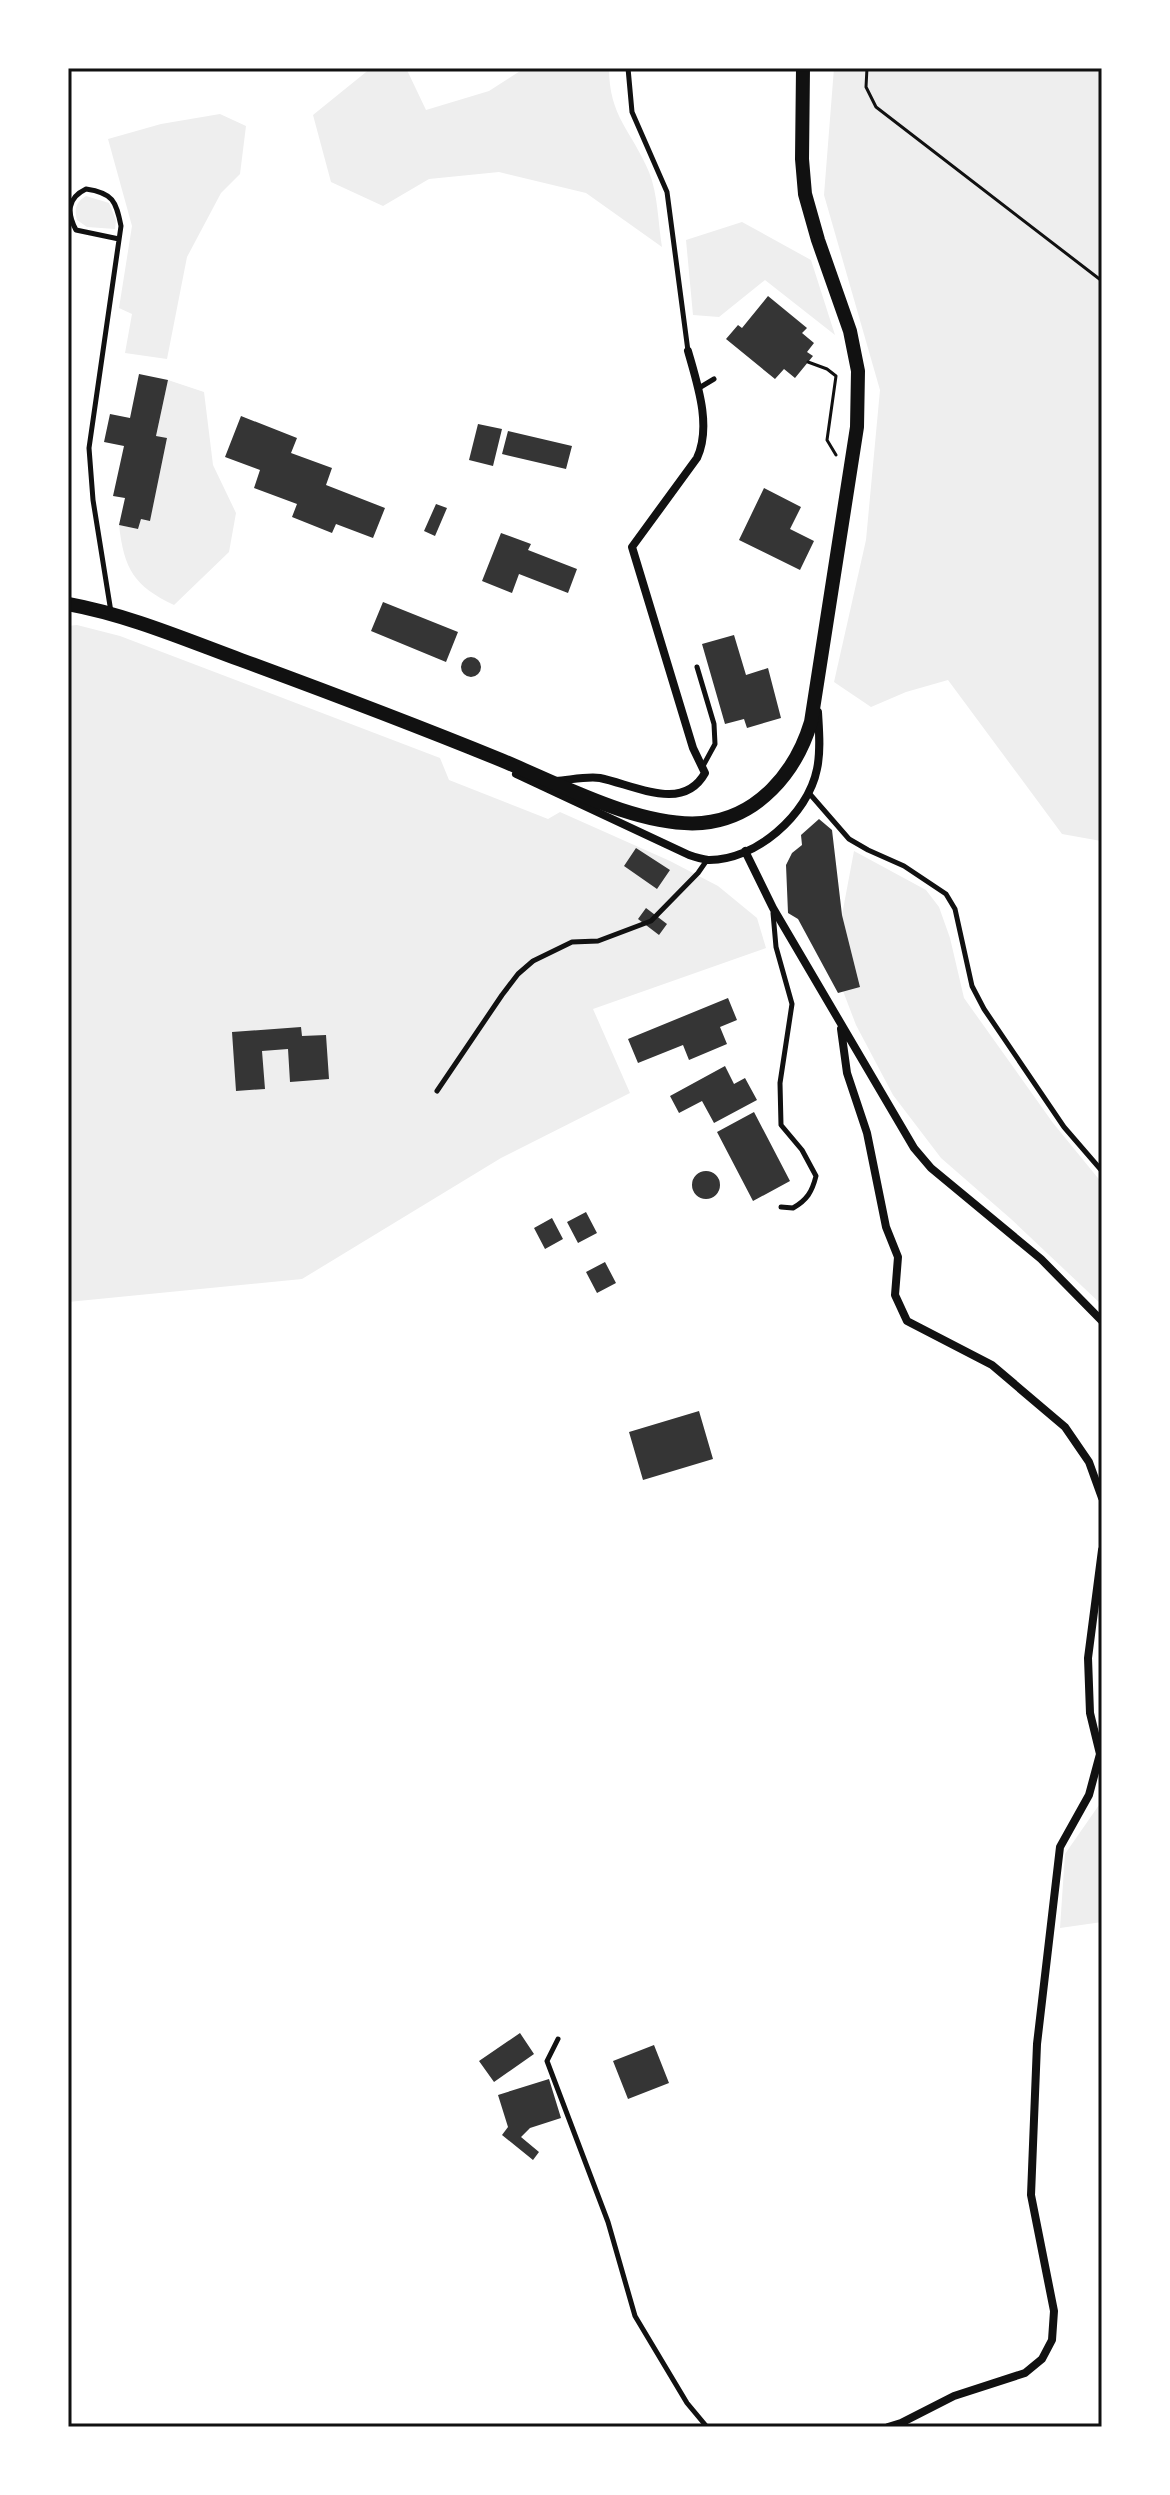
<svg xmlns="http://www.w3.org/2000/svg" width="1170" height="2495" viewBox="0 0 1170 2495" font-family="'Work Sans',sans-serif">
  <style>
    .green { fill: #eee }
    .building { fill: #353535 }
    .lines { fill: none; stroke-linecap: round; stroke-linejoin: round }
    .path { stroke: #111; stroke-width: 3 }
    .service { stroke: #111; stroke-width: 5 }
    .minor { stroke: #111; stroke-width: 8 }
    .primary { stroke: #111; stroke-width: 14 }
    .neatline { fill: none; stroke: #111; stroke-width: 3 }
  </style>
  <rect width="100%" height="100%" fill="#fff"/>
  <!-- green -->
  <path class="green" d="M 371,68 L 406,68 L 426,110 L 489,91 L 525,68 L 609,68 C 609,117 632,131 649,172 C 658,194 658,223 662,247 L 586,193 L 499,172 L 429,179 L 383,206 L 331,182 L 313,115 Z
    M 834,68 L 1102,68 L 1101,841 L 1062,834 L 948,680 L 906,692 L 871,707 L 834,682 L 866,540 L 880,390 L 824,195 Z
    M 220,114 L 246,126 L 240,174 L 221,193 L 187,257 L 167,359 L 125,353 L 132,314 L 119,308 L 132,226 L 108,139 L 161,124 Z
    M 86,196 L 109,203 L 116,220 L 115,229 L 87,227 L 77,220 C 74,209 76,202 86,196 Z
    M 742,222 L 811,260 L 835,335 L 765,280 L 719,317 L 693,315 L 686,240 Z
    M 168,380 L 204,392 L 213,465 L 236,513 L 229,552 L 174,605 C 134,586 124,569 119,525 L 138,529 L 141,519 L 150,520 L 167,439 L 156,436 Z
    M 77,625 L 120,636 L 440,758 L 449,780 L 548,819 L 560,812 L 670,861 L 718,886 L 757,918 L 766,948 L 593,1009 L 630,1093 L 501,1158 L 302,1279 L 68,1302 L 68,626 Z
    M 854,851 L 926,890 L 939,907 L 950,938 L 964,998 L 1053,1123 L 1102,1183 L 1102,1305 L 1011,1219 L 941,1158 L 893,1095 L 856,1025 L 843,991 L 860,986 L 842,915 Z
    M 1102,1790 L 1102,1922 L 1060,1928 L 1065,1854 L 1099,1805 Z"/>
  <!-- building -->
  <path class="building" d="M 768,296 L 807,328 L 802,333 L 814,343 L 807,352 L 813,356 L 795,378 L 784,369 L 775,379 L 726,339 L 738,325 L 742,328 Z
    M 139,374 L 168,380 L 156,436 L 167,438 L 150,521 L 141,519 L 138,529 L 119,525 L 125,498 L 113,496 L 124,446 L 104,442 L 110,414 L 130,418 Z
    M 241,416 L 297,438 L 291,453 L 332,468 L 326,485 L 385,508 L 373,538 L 336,524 L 332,533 L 292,517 L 297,504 L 254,488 L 260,470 L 225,457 Z
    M 478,424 L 502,429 L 493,466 L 469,460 Z
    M 508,431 L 572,446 L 566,469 L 502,454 Z
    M 764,488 L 801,507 L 790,529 L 814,541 L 800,570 L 739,540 Z
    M 436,504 L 447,508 L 435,536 L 424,531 Z
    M 501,533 L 531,544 L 528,550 L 577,569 L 568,593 L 519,574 L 512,593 L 482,581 Z
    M 383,602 L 458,632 L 446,662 L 371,631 Z
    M 734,635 L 746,675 L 768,668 L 781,718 L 747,728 L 744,719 L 725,724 L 702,644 Z
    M461 667a10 10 0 1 1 20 0a10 10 0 1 1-20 0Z
    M 819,819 L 832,830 L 842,915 L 860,987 L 838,993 L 798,919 L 788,913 L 786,865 L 792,853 L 802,845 L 801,835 Z
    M 636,848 L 670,870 L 657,889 L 624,866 Z
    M 646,908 L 667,924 L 659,935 L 638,919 Z
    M 728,998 L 737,1020 L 720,1027 L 727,1044 L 689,1060 L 683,1045 L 638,1063 L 628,1039 Z
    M 301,1027 L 302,1036 L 326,1035 L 329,1079 L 290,1082 L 288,1049 L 262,1051 L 265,1089 L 236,1091 L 232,1032 Z
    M 725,1066 L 734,1084 L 745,1078 L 757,1100 L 714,1123 L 702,1101 L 679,1113 L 670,1096 Z
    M 754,1112 L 790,1181 L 753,1201 L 717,1132 Z
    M692 1185a14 14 0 1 1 28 0a14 14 0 1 1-28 0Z
    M 586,1212 L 597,1233 L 578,1243 L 567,1222 Z
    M 552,1218 L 563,1239 L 545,1249 L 534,1228 Z
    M 605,1262 L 616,1283 L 597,1293 L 586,1272 Z
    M 699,1411 L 713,1459 L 643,1480 L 629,1432 Z
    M 520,2033 L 534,2054 L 494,2082 L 479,2061 Z
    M 654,2045 L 669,2083 L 628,2099 L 613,2061 Z
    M 549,2079 L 561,2118 L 530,2128 L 521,2137 L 539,2152 L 533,2160 L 502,2135 L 508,2127 L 498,2095 Z"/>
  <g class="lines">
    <!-- path -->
    <path class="path" d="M 867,68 L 866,87 L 876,107 L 1102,281
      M 808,362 L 827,369 L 836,376 L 827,440 L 836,455"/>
    <!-- service -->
    <path class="service" d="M 628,68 L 632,112 L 667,192 L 688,351
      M 699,388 L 714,379
      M 111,612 L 93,500 L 89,448 L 121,226 C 116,201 113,193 86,189 C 67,198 67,213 76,230 L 119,239
      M 697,667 L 714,724 L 715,744 L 703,766
      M 809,793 L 849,839 L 868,850 L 904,866 L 946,894 L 955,909 L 972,986 L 984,1009 L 1064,1127 L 1102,1171
      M 773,913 L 776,947 L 792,1004 L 780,1083 L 781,1125 L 802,1150 L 816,1176 C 812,1192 807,1200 793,1208 L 781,1207
      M 437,1091 L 502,995 L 518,974 L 533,961 L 572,942 L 598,941 L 651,921 L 698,873 L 707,860
      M 558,2039 L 547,2061 L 608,2222 L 635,2316 L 687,2403 L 707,2427"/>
    <!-- minor -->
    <path class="minor" d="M 516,774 L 689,855 C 695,857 702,859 708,860 C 755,861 808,815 817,769 C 821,751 819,730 818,712
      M 556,781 C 570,780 587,776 600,778 C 634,785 683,813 705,773 L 693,748 L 632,547 L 697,458 C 712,426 697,383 688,351
      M 745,851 L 773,908 L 914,1148 L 931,1168 L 1041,1259 L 1102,1321
      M 841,1029 L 847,1073 L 867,1133 L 886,1227 L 898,1257 L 895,1295 L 907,1321 L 992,1365 L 1065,1427 L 1089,1462 L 1102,1498
      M 888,2427 L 901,2423 L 954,2396 L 1025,2373 L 1042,2359 L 1052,2340 L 1054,2311 L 1031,2195 L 1037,2044 L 1060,1847 L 1089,1795 L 1100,1754 L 1090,1713 L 1088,1658 L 1102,1550"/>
    <!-- primary -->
    <path class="primary" d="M 68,604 C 128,615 184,639 241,660 C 328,692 415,725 501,760 C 559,784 640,828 702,823 C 758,818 796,772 811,722 L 857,427 L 858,371 L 850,331 L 818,240 L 805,194 L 802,159 L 803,68"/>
  </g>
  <!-- border -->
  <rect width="1170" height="2495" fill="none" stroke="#ffffff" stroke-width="140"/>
  <rect x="70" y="70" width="1030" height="2355" class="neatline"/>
</svg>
